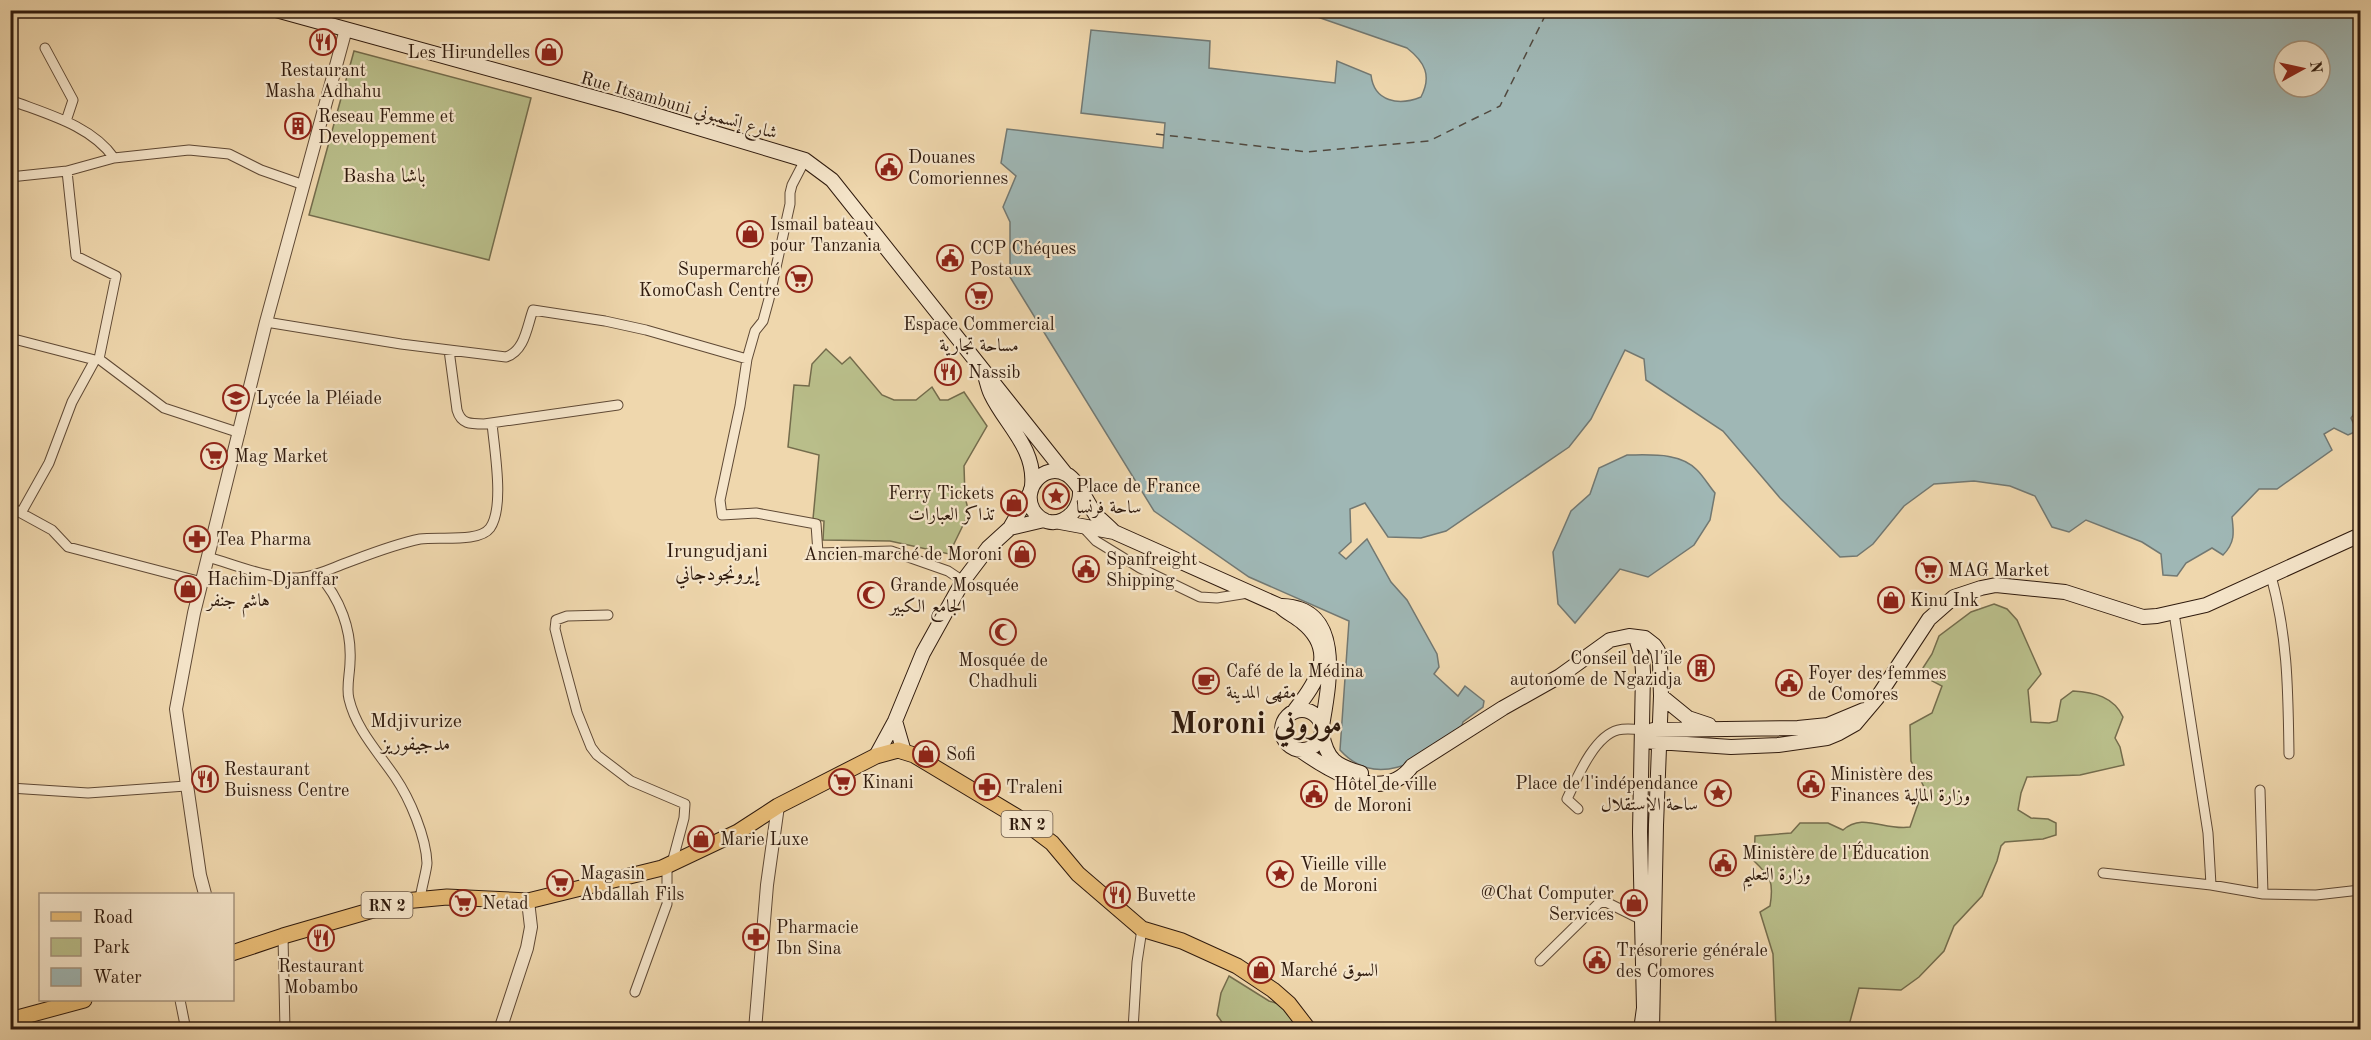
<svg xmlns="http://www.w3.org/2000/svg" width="2371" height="1040" viewBox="0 0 2371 1040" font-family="'Old Standard TT',Amiri,serif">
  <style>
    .green { fill: #b9be8a; stroke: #746c4c; stroke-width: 1.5 }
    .water { fill: #9fb7b5; stroke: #727872; stroke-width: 1.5; fill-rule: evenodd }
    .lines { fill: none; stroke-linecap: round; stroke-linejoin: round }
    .ferry { stroke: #51493f; stroke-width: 1.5; stroke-dasharray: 8 6; stroke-linecap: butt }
    .minor-casing { stroke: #5f4935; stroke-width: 11 }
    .tertiary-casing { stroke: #5f4935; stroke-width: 14 }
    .secondary-casing { stroke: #2f1a0d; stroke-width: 16 }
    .primary-casing { stroke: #2f1a0d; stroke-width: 17 }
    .minor { stroke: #f5e5ca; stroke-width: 9 }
    .tertiary { stroke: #f5e5ca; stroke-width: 12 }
    .secondary { stroke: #f5e5ca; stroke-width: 14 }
    .primary { stroke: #e8bc76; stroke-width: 15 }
    .labels { text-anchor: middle; stroke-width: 4.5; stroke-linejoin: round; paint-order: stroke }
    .shield { fill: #f5e5ca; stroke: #6a5746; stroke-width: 1.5 }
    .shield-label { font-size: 16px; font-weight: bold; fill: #2f1a0d }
    .poi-label { font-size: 18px; fill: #2f1a0d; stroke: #f5e5ca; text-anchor: start }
    .street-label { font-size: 18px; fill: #2f1a0d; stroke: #f5e5ca }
    .neighbourhood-label { font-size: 20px; fill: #2f1a0d; stroke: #f5e5ca }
    .town-label { font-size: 30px; font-weight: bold; fill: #2f1a0d; stroke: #f5e5ca }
  </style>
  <rect width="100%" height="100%" fill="#efd7ad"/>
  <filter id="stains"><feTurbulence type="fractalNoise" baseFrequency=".00333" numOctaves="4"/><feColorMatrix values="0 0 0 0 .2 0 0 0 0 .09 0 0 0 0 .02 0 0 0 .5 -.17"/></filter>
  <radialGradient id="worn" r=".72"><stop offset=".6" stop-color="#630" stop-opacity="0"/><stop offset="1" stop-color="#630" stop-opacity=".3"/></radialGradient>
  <!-- green -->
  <path class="green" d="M 354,51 L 531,98 L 489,260 L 309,215 Z
    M 826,349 L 842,364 L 850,357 L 882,395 L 894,400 L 916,400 L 932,387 L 940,400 L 948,400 L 964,392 L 987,426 L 964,466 L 965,497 L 969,513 L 949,554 L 890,541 L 823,540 L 824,521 L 813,519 L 819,455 L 788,447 L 794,385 L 809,386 L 812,364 Z
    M 1994,604 L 2007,609 L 2017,620 L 2041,674 L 2028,690 L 2031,722 L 2049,723 L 2057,721 L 2061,700 L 2073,691 C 2094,692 2114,697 2123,717 L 2115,738 L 2120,747 L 2124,765 L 2080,775 L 2027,777 L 2021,793 L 2018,810 L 2031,818 L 2048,819 L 2056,823 L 2056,835 L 2043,839 L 2005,842 L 2001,846 L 1997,861 L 1982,896 L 1954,926 L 1944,951 L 1919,977 L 1901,990 L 1859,988 L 1848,1029 L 1776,1029 L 1773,954 L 1760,912 L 1770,906 C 1774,882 1771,877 1754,861 L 1755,836 L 1791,833 L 1800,823 L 1828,823 L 1843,830 C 1863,812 1884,831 1910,827 L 1924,787 L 1911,761 L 1910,725 L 1932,713 L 1942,686 L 1919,674 L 1932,654 L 1939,636 L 1971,612 Z
    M 1229,976 L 1269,1001 L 1285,1006 L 1306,1029 L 1226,1028 L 1217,1015 L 1221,993 Z"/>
  <!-- water -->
  <path class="water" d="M 1291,11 L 2360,11 L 2360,405 L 2351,418 L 2357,431 L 2348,435 L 2334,428 L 2324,434 L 2332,450 L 2277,489 L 2259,489 L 2232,517 C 2234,533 2235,543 2223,555 L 2212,548 L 2186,563 L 2177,576 L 2163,575 L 2161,554 L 2142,542 L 2086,520 L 2069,532 L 2052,527 L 2035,496 L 2010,486 L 1974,481 L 1934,484 L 1904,506 L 1873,544 L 1857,556 L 1840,557 L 1780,498 L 1723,431 L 1646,380 L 1644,359 L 1625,350 L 1591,419 L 1569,447 L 1446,531 L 1421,538 L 1388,537 L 1365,503 L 1350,509 L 1351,542 L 1339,553 L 1346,559 L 1367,539 L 1391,582 L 1407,600 L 1437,654 L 1439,667 L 1434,674 L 1458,696 L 1465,686 L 1484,701 L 1483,707 L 1463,722 L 1460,733 C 1424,757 1378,792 1340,750 L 1349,621 L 1249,577 L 1154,511 L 1010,277 L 1010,222 L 1003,207 L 1016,176 L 1001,163 L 1007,129 L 1163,148 L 1165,123 L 1081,113 L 1091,30 L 1210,41 L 1209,68 L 1335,83 L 1337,61 L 1371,75 C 1374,102 1399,106 1421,97 C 1432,76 1425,62 1407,48 L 1306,13 ZM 2284,51 L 2320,51 L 2320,87 L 2284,87 Z
    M 1627,455 C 1650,455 1680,452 1697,470 C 1704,477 1709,486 1715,493 L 1710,520 L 1694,545 L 1648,577 L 1620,569 L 1575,623 L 1558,604 L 1553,552 L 1571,511 L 1590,494 L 1599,468 Z"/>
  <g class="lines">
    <!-- ferry -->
    <path class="ferry" d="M 1156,134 L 1307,152 L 1429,141 L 1500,106 L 1548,10"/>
    <defs>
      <path id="minor" d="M 45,48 L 73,100 L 66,121
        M 10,100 C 46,114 91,125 114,158
        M 805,160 L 792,185 L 790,193 L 790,204 L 769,299 L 763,321 L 755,331 L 747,359 L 740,406 L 720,500 L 722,515 L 756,513 L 816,524 L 818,553 L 891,551 L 948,571 L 963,581
        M 67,171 L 76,256 L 116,276 L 99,359
        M 10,177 L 67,171 L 114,158 L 189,150 L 229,154 L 261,170 L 304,185
        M 266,322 L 401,344 L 506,357 C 525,351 527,326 533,310 L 605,321 L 646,330 L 747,359
        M 10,338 L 95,360 L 99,359 L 164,408 L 240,433
        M 449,350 L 457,410 C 461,424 470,424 484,424 L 618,405
        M 10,507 L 52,530 L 68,547 L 202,582
        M 21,513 L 49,463 L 72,402 L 95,360
        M 1083,527 L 1096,541 L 1140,568 L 1200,597 L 1217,598 L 1248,593
        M 208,557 C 236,565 268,579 298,578 C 315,577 330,569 346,563 C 370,554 395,544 420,539 C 438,536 479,543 490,528 C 505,507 494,448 492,423
        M 318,574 C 340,598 352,630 350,662 C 350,673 346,688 349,699 C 356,729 378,752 395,777 C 410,799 426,837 427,863 C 427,869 421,890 420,899
        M 2271,576 C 2288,638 2288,691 2289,754
        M 2174,613 L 2208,833 L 2211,885
        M 608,615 L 567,616 L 556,620 L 555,629 L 560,649 L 577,712 L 591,747 L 597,755 L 631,781 L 685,804 L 684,818 L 672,863
        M 10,788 L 88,793 L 186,786
        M 2260,790 L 2263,894
        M 1578,809 L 1567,799 C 1577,778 1594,736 1618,730 C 1626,728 1634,729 1642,730
        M 2103,873 L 2211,885 L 2263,894 L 2316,895 L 2360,890
        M 283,936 L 285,1030
        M 1540,961 L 1598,904 L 1604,901 L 1646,922
        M 635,992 L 667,904 L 667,866
        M 180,1000 L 186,1030
        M 1133,1030 L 1137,962 L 1142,929"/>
      <path id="tertiary" d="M 205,894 L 200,875 L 176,709 L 194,613 L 266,322 L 346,29
        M 500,1030 L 527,948 L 531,927 L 528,901
        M 755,1030 L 767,885 L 778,806"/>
      <path id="secondary" d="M 276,10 L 625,106 L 805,160 L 832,180 L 1065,473
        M 985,376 C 987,381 988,388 991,394 C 1005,424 1036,448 1032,486
        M 1080,491 C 1081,518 1049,535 1033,510 C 1021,489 1044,462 1066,474 C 1078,480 1087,503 1096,515 C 1101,520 1107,525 1113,531
        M 1060,522 L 1114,532 L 1280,606 C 1287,613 1295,616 1302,622 C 1338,651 1317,682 1295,710
        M 1010,528 L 1044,520
        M 1282,606 C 1345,608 1329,685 1322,726
        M 1636,638 L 1642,657 L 1643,672 L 1640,832 L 1644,1008 L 1641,1030
        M 1661,696 L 1688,718 L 1709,725
        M1282 730a20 20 0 1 1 40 0a20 20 0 1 1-40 0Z
        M 895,721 L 904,752
        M 1653,730 L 1798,728 L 1828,725 L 1864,710
        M 1322,734 C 1327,760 1336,766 1361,773
        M 1642,741 L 1731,747 L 1778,745 L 1827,738 L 1839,733 L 1855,724 L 1877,698 L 1929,619 L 1954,597 L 1981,588 L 1996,585 L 2065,592 L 2143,617 L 2157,616 L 2206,605 L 2360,535
        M 1300,750 C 1328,770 1384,805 1412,766 L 1503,708 L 1560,676 L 1610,640 L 1629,636 L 1645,638 L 1654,645 L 1658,651 L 1660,662 L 1661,696 L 1656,825 L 1652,1030
        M 876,756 L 895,721 L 923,653 L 963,581 L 988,548 L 1010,528 L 1030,493"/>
      <path id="primary" d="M 232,953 L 283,936 L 404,901 L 447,897 L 528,901 L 662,868 L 738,832 L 778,806 L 876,756 L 898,750 L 914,755 L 1019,818 L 1052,843 L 1078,874 L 1142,929 L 1182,941 L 1237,966 L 1273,990 L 1289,1004 L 1309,1030
        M 10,1020 L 84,1000"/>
    </defs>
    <!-- minor casing -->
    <use href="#minor" class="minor-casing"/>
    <!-- tertiary casing -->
    <use href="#tertiary" class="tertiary-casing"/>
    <!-- secondary casing -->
    <use href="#secondary" class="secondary-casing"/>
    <!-- primary casing -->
    <use href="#primary" class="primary-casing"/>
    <!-- minor -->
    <use href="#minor" class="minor"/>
    <!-- tertiary -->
    <use href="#tertiary" class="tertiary"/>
    <!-- secondary -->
    <use href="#secondary" class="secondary"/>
    <!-- primary -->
    <use href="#primary" class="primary"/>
  </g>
  <!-- icons -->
  <defs>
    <symbol id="restaurant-ring" viewBox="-11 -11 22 22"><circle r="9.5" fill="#f5e5ca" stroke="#8f2418" stroke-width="1.5"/><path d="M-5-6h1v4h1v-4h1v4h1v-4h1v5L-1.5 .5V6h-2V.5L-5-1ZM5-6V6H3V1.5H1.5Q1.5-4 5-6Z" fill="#8f2418"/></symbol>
    <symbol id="shop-ring" viewBox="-11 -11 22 22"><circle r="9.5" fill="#f5e5ca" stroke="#8f2418" stroke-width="1.5"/><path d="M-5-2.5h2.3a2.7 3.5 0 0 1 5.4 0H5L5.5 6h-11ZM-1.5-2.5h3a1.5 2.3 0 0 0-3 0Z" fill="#8f2418"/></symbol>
    <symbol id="building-ring" viewBox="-11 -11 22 22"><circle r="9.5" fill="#f5e5ca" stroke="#8f2418" stroke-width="1.5"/><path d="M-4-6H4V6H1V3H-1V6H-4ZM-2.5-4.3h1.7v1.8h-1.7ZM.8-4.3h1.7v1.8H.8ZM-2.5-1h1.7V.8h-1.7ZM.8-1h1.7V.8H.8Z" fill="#8f2418"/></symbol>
    <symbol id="civic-ring" viewBox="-11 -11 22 22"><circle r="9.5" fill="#f5e5ca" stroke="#8f2418" stroke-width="1.5"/><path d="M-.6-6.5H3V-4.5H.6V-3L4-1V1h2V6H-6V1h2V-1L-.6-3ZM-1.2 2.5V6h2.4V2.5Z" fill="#8f2418"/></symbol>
    <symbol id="supermarket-ring" viewBox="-11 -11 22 22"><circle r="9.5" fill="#f5e5ca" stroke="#8f2418" stroke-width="1.5"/><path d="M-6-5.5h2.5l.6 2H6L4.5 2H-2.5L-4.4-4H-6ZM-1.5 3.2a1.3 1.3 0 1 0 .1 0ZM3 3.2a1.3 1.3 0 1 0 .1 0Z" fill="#8f2418"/></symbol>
    <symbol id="school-ring" viewBox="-11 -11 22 22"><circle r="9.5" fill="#f5e5ca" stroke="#8f2418" stroke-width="1.5"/><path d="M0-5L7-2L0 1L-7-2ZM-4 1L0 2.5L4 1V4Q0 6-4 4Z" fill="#8f2418"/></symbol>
    <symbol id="sight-ring" viewBox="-11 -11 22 22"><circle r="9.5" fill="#f5e5ca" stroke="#8f2418" stroke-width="1.5"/><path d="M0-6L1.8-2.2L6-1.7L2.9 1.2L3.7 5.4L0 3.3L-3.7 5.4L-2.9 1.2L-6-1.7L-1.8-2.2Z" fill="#8f2418"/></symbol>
    <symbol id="pharmacy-ring" viewBox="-11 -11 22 22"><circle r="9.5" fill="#f5e5ca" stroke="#8f2418" stroke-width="1.5"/><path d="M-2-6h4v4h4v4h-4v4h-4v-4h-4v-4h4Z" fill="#8f2418"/></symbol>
    <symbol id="mosque-ring" viewBox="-11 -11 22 22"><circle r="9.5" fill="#f5e5ca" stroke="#8f2418" stroke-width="1.5"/><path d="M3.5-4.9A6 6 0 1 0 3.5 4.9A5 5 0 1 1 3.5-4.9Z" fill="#8f2418"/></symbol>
    <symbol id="cafe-ring" viewBox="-11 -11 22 22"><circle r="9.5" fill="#f5e5ca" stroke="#8f2418" stroke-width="1.5"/><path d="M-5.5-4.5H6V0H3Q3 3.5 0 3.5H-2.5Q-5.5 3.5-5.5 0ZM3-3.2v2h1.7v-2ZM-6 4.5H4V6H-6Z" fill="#8f2418"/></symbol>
  </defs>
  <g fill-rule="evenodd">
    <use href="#restaurant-ring" x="308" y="27" width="30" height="30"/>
    <use href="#shop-ring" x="534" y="37" width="30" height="30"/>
    <use href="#building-ring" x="283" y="111" width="30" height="30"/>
    <use href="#civic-ring" x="874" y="152" width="30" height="30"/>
    <use href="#shop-ring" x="735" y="219" width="30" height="30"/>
    <use href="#civic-ring" x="935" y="243" width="30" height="30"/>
    <use href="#supermarket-ring" x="784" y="264" width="30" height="30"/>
    <use href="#supermarket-ring" x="964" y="281" width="30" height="30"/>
    <use href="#restaurant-ring" x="933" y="357" width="30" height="30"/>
    <use href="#school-ring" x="221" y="383" width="30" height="30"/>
    <use href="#supermarket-ring" x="199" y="441" width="30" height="30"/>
    <use href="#sight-ring" x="1041" y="481" width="30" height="30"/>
    <use href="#shop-ring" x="999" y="488" width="30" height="30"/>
    <use href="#pharmacy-ring" x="182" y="524" width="30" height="30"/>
    <use href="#shop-ring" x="1007" y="539" width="30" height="30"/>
    <use href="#civic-ring" x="1071" y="554" width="30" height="30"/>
    <use href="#supermarket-ring" x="1914" y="555" width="30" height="30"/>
    <use href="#shop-ring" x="173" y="574" width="30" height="30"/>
    <use href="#mosque-ring" x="856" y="580" width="30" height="30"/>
    <use href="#shop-ring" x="1876" y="585" width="30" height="30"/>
    <use href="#mosque-ring" x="988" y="617" width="30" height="30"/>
    <use href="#building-ring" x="1686" y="653" width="30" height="30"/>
    <use href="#cafe-ring" x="1191" y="666" width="30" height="30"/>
    <use href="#civic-ring" x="1774" y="668" width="30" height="30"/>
    <use href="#shop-ring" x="911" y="739" width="30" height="30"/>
    <use href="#restaurant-ring" x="190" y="764" width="30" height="30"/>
    <use href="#supermarket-ring" x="827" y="767" width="30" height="30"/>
    <use href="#civic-ring" x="1796" y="769" width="30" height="30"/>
    <use href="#pharmacy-ring" x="972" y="772" width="30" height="30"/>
    <use href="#sight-ring" x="1703" y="778" width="30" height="30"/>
    <use href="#civic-ring" x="1299" y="779" width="30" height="30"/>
    <use href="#shop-ring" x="686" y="824" width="30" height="30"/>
    <use href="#civic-ring" x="1708" y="848" width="30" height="30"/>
    <use href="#sight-ring" x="1265" y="859" width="30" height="30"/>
    <use href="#supermarket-ring" x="545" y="868" width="30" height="30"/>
    <use href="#restaurant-ring" x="1102" y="880" width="30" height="30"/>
    <use href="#supermarket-ring" x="448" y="888" width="30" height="30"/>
    <use href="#shop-ring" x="1619" y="888" width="30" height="30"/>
    <use href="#pharmacy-ring" x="741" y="922" width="30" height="30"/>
    <use href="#restaurant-ring" x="306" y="923" width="30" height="30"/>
    <use href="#civic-ring" x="1582" y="945" width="30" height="30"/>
    <use href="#shop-ring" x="1246" y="955" width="30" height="30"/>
  </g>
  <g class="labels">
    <!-- shield labels -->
    <g class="shield">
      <rect x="1001.5" y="811" width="51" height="26" rx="4.5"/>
      <rect x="361.5" y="892" width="51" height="26" rx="4.5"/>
    </g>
    <g class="shield-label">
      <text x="1027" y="830">RN 2</text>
      <text x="387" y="911">RN 2</text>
    </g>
    <!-- poi labels -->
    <g class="poi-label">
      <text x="530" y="58" text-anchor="end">Les Hirundelles</text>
      <text x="323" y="76" text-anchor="middle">Restaurant<tspan x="323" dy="21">Masha Adhahu</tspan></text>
      <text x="318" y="122">Reseau Femme et<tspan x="318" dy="21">Developpement</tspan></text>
      <text x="908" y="163">Douanes<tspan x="908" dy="21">Comoriennes</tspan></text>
      <text x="770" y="230">Ismail bateau<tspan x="770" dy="21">pour Tanzania</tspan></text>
      <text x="970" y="254">CCP Chéques<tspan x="970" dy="21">Postaux</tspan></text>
      <text x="780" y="275" text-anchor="end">Supermarché<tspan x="780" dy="21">KomoCash Centre</tspan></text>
      <text x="979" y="330" text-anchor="middle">Espace Commercial<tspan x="979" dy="21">مساحة تجارية</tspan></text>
      <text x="968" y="378">Nassib</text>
      <text x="256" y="404">Lycée la Pléiade</text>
      <text x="234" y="462">Mag Market</text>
      <text x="1076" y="492">Place de France<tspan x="1076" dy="21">ساحة فرنسا</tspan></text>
      <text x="994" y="499" text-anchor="end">Ferry Tickets<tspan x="994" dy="21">تذاكر العبارات</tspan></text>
      <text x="216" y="545">Tea Pharma</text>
      <text x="1002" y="560" text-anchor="end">Ancien marché de Moroni</text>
      <text x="1106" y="565">Spanfreight<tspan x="1106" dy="21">Shipping</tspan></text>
      <text x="1948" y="576">MAG Market</text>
      <text x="207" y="585">Hachim Djanffar<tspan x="207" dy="21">هاشم جنفر</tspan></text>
      <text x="890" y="591">Grande Mosquée<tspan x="890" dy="21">الجامع الكبير</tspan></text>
      <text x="1910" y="606">Kinu Ink</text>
      <text x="1682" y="664" text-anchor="end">Conseil de l'île<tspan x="1682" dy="21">autonome de Ngazidja</tspan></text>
      <text x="1003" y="666" text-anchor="middle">Mosquée de<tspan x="1003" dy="21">Chadhuli</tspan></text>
      <text x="1226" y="677">Café de la Médina<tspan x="1226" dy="21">مقهى المدينة</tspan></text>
      <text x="1808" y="679">Foyer des femmes<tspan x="1808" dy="21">de Comores</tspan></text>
      <text x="946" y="760">Sofi</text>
      <text x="224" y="775">Restaurant<tspan x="224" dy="21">Buisness Centre</tspan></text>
      <text x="1830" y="780">Ministère des<tspan x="1830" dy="21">Finances وزارة المالية</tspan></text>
      <text x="862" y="788">Kinani</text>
      <text x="1698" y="789" text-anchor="end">Place de l'indépendance<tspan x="1698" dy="21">ساحة الاستقلال</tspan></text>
      <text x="1334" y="790">Hôtel de ville<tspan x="1334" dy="21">de Moroni</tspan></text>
      <text x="1006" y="793">Traleni</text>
      <text x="720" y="845">Marie Luxe</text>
      <text x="1742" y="859">Ministère de l'Éducation<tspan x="1742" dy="21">وزارة التعليم</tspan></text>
      <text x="1300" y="870">Vieille ville<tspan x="1300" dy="21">de Moroni</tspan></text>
      <text x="580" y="879">Magasin<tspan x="580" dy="21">Abdallah Fils</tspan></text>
      <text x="1614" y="899" text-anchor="end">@Chat Computer<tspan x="1614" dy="21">Services</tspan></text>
      <text x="1136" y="901">Buvette</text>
      <text x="482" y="909">Netad</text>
      <text x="776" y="933">Pharmacie<tspan x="776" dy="21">Ibn Sina</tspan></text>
      <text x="1616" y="956">Trésorerie générale<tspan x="1616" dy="21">des Comores</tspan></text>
      <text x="321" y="972" text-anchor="middle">Restaurant<tspan x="321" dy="21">Mobambo</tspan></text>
      <text x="1280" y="976">Marché السوق</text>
    </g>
    <!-- street labels -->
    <g class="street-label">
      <text transform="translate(679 105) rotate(16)" y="6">Rue Itsambuni شارع إتسمبوني</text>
    </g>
    <!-- neighbourhood labels -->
    <g class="neighbourhood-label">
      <text x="384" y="182">Basha باشا</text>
      <text x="717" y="557">Irungudjani<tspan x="717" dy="23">إيرونجودجاني</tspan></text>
      <text x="416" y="727">Mdjivurize<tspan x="416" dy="23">مدجيفوريز</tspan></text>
    </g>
    <!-- town labels -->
    <g class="town-label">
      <text x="1256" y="733">Moroni موروني</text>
    </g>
  </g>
  <!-- margin -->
  <rect width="2371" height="1040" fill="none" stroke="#efd7ad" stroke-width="36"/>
  <rect x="12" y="12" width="2347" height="1016" fill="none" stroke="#2f1a0d" stroke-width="3"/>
  <rect x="18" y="18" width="2335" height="1004" fill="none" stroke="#2f1a0d" stroke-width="1.5"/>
  <!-- legend -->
  <rect x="39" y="893" width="195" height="108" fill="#f5e5ca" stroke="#a6947e" stroke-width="1.5"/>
  <rect x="51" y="912" width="30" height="9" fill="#e8bc76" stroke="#a6947e" stroke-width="1.5"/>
  <text x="93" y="923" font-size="18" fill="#2f1a0d">Road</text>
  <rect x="51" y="938" width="30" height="18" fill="#b9be8a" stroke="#a6947e" stroke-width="1.5"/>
  <text x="93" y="953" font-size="18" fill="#2f1a0d">Park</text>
  <rect x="51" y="968" width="30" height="18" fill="#9fb7b5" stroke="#a6947e" stroke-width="1.5"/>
  <text x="93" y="983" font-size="18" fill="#2f1a0d">Water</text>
  <!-- north arrow -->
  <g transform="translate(2302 69) rotate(82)"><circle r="28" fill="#f5e5ca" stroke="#a6947e" stroke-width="1.5"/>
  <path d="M0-4.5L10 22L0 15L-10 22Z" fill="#8f2418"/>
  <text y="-9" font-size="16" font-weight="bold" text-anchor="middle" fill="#2f1a0d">N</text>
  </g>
  <rect width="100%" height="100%" filter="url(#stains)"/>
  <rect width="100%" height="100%" fill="url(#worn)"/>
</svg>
